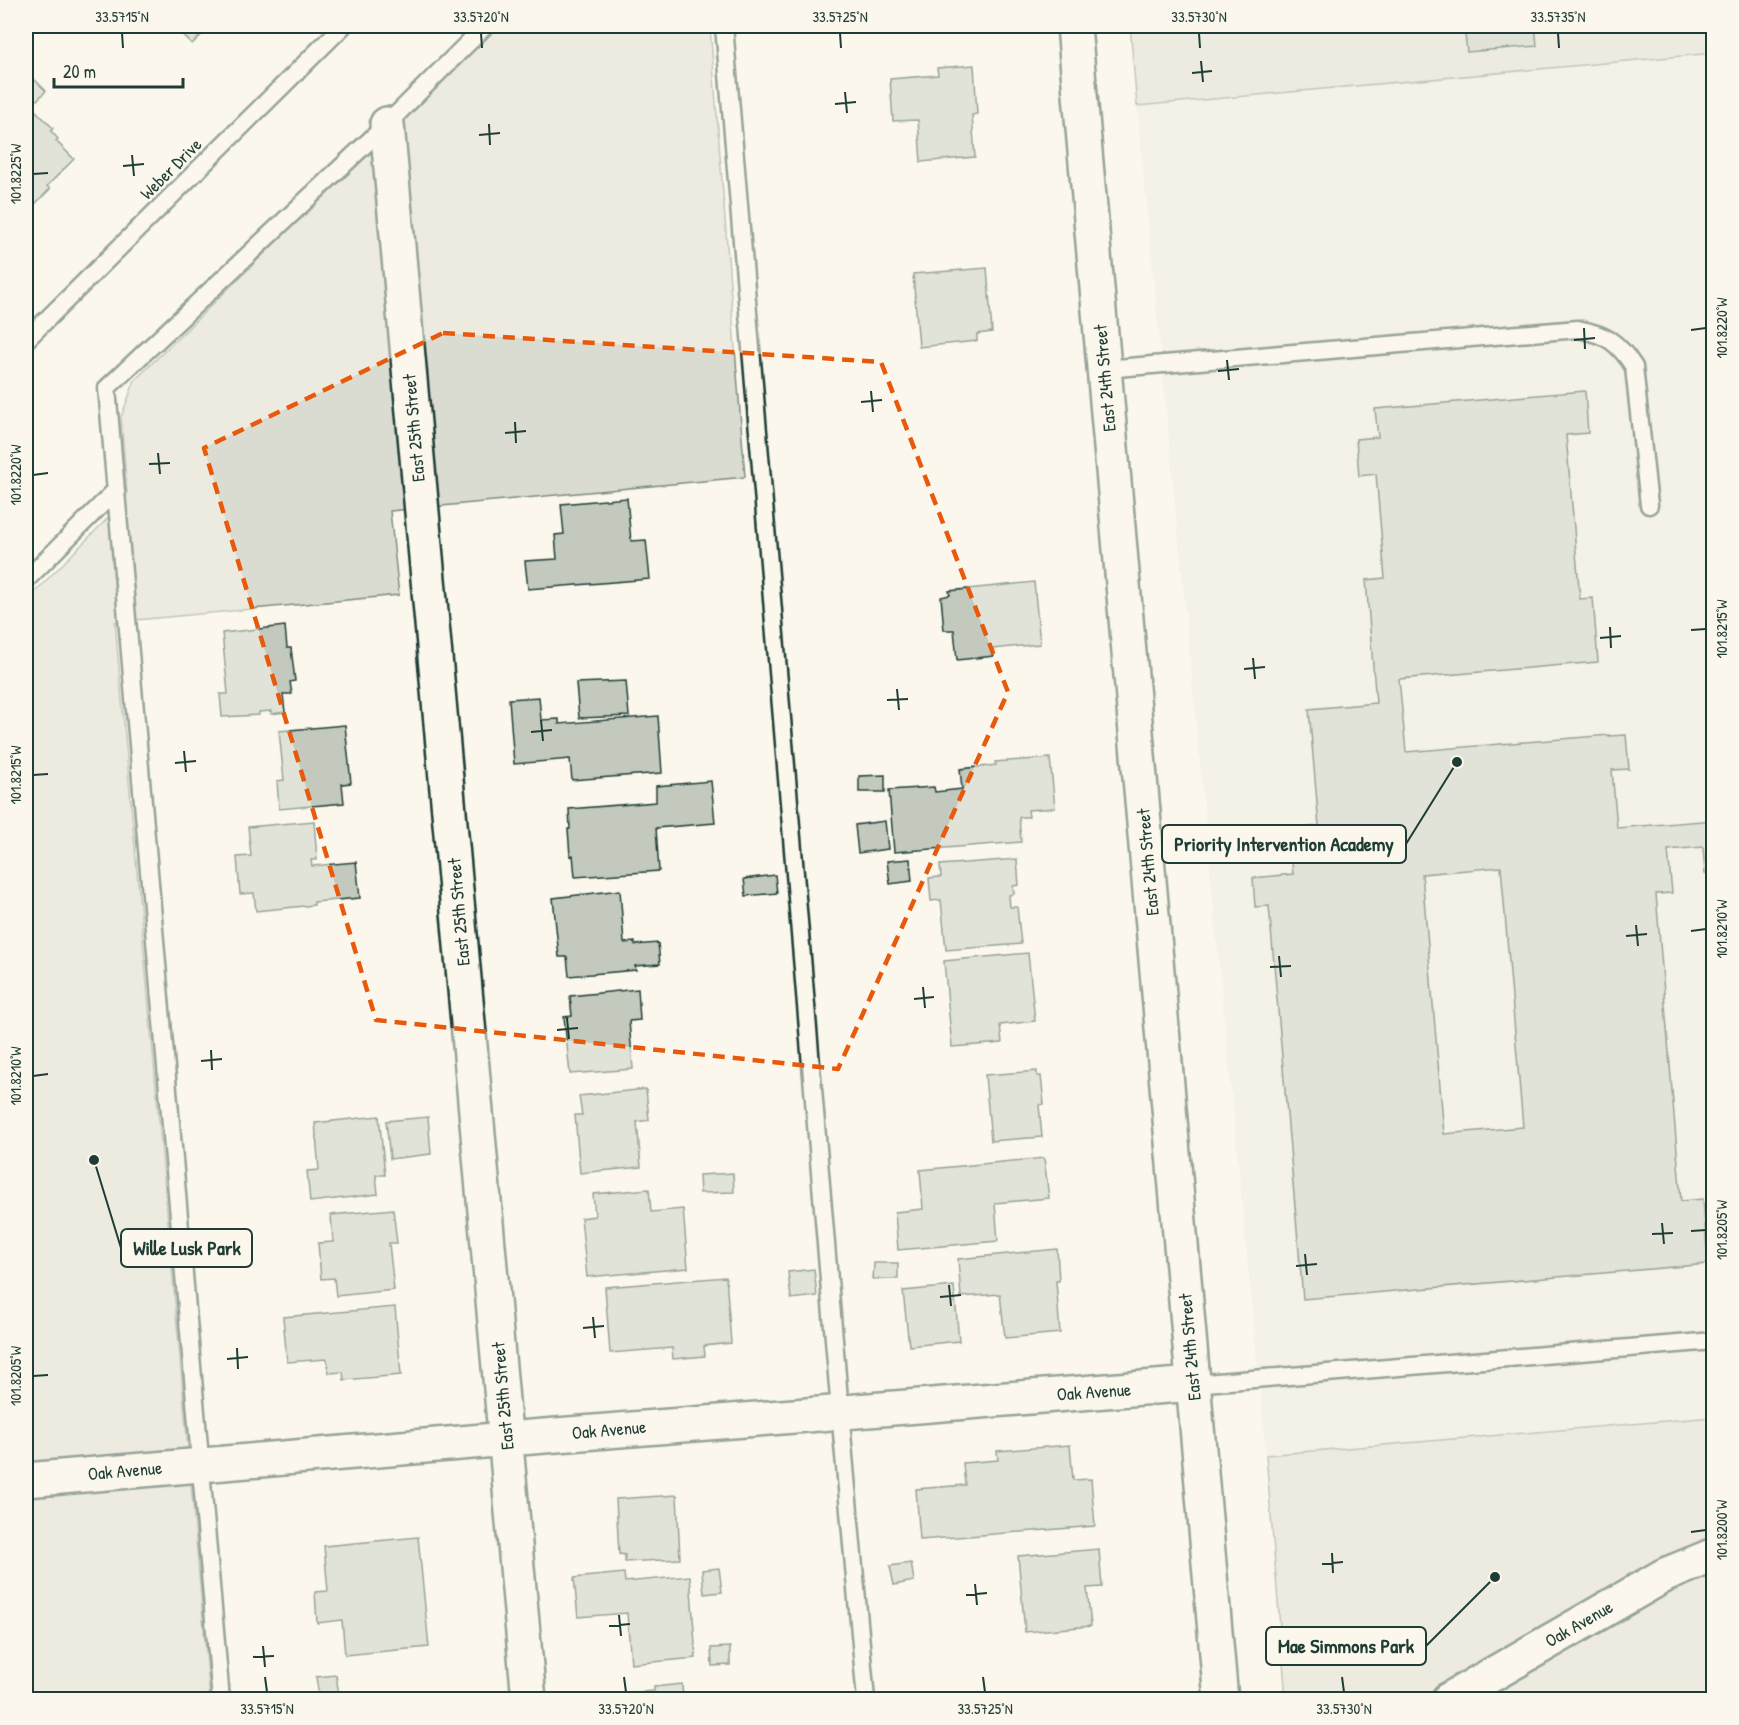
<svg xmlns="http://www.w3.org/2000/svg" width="1739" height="1725" viewBox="0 0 1739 1725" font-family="'Patrick Hand',sans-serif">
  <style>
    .built { fill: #eae9de }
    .green { fill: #dbdcd1; stroke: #7d8c82; stroke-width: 1.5 }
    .building { fill: #c4c9be; stroke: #1f3d34; stroke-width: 1.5; fill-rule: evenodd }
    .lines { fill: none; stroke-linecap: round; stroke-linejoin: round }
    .service-casing { stroke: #1f3d34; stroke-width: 21 }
    .minor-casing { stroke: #1f3d34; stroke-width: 38 }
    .service { stroke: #fbf7ec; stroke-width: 16 }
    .minor { stroke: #fbf7ec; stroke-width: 33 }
    .marked { fill: none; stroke: #e8590c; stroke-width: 4.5; stroke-dasharray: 12 8; stroke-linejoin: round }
    .ticks { fill: none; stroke: #1f3d34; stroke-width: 2 }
    .labels { text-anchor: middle; stroke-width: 5; stroke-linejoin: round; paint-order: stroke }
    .street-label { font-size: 18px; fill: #1f3d34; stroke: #fbf7ec }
    .leader { fill: none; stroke: #1f3d34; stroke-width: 2 }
    .callout-dot { fill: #1f3d34; stroke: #fbf7ec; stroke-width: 2 }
    .callout { fill: #fbf7ec; stroke: #1f3d34; stroke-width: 2 }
    .callout-label { font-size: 20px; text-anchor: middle; font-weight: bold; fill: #1f3d34 }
    .neatline { fill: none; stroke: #1f3d34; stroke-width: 2 }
    .ticks-label { font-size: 15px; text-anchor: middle; fill: #1f3d34 }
  </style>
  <rect width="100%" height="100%" fill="#fbf7ec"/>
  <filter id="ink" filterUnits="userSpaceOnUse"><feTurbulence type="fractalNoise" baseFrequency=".0167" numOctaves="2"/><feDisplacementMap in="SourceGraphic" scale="12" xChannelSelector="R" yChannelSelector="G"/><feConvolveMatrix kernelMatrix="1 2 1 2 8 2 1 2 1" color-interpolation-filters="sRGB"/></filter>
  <g filter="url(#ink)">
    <!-- built -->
    <path class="built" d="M 1713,53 L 1713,1417 L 1266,1455 L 1137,106 Z"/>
    <!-- green -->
    <path class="green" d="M 497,26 L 710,26 L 745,477 L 390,511 L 399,595 L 115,622 L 210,1699 L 26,1700 L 26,601 L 106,520 L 127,494 L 121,417 L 135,380 Z
      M 1130,26 L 1713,26 L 1714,53 L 1137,106 Z
      M 1713,1417 L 1713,1699 L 1286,1699 L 1266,1455 Z"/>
    <!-- building -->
    <path class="building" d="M 170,26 L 211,26 L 192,44 L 173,26 Z
      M 1464,26 L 1535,26 L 1537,46 L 1467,52 Z
      M 974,65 L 977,114 L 972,115 L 975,157 L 921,162 L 918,120 L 893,121 L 890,79 L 938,75 L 937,68 Z
      M 26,71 L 46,91 L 31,106 L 53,128 L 51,131 L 58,139 L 56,141 L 74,159 L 47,186 L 50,189 L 26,213 Z
      M 987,268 L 992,332 L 977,334 L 977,341 L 919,347 L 913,274 Z
      M 1585,391 L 1588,433 L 1566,435 L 1580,599 L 1593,598 L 1598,662 L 1399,679 L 1406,752 L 1609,735 L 1609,736 L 1626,735 L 1629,769 L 1612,770 L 1617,828 L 1714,820 L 1714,874 L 1705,874 L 1703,847 L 1668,850 L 1672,893 L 1656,894 L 1681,1201 L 1703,1199 L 1708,1264 L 1303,1299 L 1269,906 L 1255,907 L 1253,878 L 1293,874 L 1289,829 L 1319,826 L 1309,709 L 1376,703 L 1366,580 L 1385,578 L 1376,474 L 1359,476 L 1356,439 L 1378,437 L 1375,409 ZM 1501,867 L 1523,1127 L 1444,1134 L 1422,874 Z
      M 627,498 L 631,541 L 646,540 L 650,579 L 528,589 L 525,561 L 557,559 L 555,535 L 564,534 L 561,504 Z
      M 1034,582 L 1040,644 L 993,649 L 994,656 L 957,660 L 954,630 L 944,630 L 941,597 L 950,595 L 949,591 Z
      M 285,626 L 287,648 L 291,648 L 295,681 L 290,682 L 292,694 L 283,694 L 285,712 L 271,714 L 271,711 L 259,712 L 259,715 L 222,717 L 220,694 L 228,694 L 222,633 Z
      M 626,681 L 629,716 L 579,718 L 576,683 Z
      M 539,697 L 541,720 L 559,719 L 559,724 L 658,716 L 662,773 L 572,780 L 570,759 L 514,764 L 509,699 Z
      M 345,725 L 351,783 L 342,784 L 344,803 L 279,809 L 277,781 L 284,780 L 279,731 Z
      M 1050,758 L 1055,808 L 1028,810 L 1029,817 L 1019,817 L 1021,842 L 894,852 L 889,790 L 934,787 L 935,792 L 962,789 L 960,769 L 996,765 L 995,762 Z
      M 885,775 L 885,792 L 859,792 L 859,776 Z
      M 711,781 L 715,823 L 656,828 L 659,871 L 575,877 L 573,855 L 570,856 L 568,829 L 570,829 L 569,809 L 656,802 L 656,786 Z
      M 314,821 L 317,860 L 311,860 L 312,866 L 356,862 L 360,898 L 314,902 L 314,905 L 256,911 L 254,893 L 240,894 L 237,857 L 251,856 L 248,827 Z
      M 885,821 L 888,849 L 858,853 L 855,825 Z
      M 910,859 L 912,881 L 890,884 L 887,861 Z
      M 1017,859 L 1019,885 L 1013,886 L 1014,894 L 1009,895 L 1010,907 L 1017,907 L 1021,944 L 946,950 L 941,900 L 931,901 L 929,878 L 941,877 L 940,865 Z
      M 775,875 L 777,893 L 746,896 L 744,879 Z
      M 620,890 L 624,943 L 635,942 L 635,945 L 658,943 L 660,964 L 635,966 L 636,970 L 569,976 L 567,957 L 559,957 L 553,898 Z
      M 1028,953 L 1035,1021 L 1000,1025 L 1002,1043 L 952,1047 L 944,961 Z
      M 638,989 L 640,1020 L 629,1021 L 633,1069 L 570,1074 L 564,1017 L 572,1016 L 570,996 Z
      M 1037,1071 L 1037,1076 L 1041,1076 L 1044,1104 L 1039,1105 L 1042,1137 L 991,1141 L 985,1075 Z
      M 646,1089 L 649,1120 L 637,1122 L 641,1167 L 580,1173 L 575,1115 L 582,1115 L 579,1096 Z
      M 379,1116 L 385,1175 L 376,1175 L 378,1194 L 310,1202 L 307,1171 L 319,1170 L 315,1123 Z
      M 428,1117 L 431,1154 L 390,1159 L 386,1121 Z
      M 1044,1158 L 1049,1198 L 995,1203 L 998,1241 L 898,1250 L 895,1212 L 923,1209 L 920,1170 Z
      M 733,1173 L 734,1192 L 700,1193 L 699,1175 Z
      M 649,1189 L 651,1212 L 683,1209 L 688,1268 L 587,1277 L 581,1218 L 595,1216 L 593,1194 Z
      M 393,1209 L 397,1243 L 389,1243 L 394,1290 L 336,1296 L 334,1278 L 321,1279 L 318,1243 L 333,1242 L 331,1215 Z
      M 1057,1249 L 1059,1281 L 1056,1281 L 1060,1333 L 1005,1338 L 1000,1294 L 961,1297 L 958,1259 Z
      M 874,1263 L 898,1263 L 898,1279 L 873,1279 Z
      M 814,1269 L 817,1296 L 791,1299 L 788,1272 Z
      M 726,1277 L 731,1343 L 704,1346 L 705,1356 L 673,1359 L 672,1348 L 610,1353 L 605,1287 Z
      M 954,1286 L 959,1341 L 909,1346 L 903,1291 Z
      M 395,1307 L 401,1375 L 344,1380 L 343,1372 L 329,1373 L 327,1359 L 287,1362 L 283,1317 Z
      M 1070,1445 L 1073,1480 L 1091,1479 L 1095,1526 L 920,1540 L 916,1489 L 965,1485 L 963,1463 L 998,1460 L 997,1451 Z
      M 677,1495 L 680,1559 L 625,1562 L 625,1555 L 619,1554 L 616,1499 Z
      M 418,1537 L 429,1647 L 345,1655 L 342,1620 L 317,1623 L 315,1592 L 328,1591 L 324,1546 Z
      M 1099,1549 L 1102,1587 L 1087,1588 L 1091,1626 L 1025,1632 L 1018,1556 Z
      M 911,1563 L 914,1581 L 894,1585 L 890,1566 Z
      M 719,1568 L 722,1592 L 704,1594 L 702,1570 Z
      M 624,1573 L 625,1582 L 690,1576 L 696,1658 L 631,1664 L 627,1613 L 578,1617 L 574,1578 Z
      M 730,1647 L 730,1665 L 712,1666 L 711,1648 Z
      M 336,1675 L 339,1695 L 319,1697 L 316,1677 Z
      M 682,1684 L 683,1700 L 625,1700 L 624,1693 L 654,1691 L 654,1687 Z"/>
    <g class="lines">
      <defs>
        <path id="service" d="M 724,26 L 840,1411 L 866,1700
          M 26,340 L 343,26
          M 1105,369 L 1578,329 C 1607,335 1618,342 1634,367 L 1649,505
          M 26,580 L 116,490
          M 1193,1384 L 1714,1341
          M 221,1700 L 107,388 L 387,124 L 485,26"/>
        <path id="minor" d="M 1074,26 L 1221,1700
          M 387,124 L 529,1700
          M 26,1480 L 507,1439 L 1193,1384
          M 1448,1700 L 1665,1575 L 1714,1555"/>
      </defs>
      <!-- service casing -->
      <use href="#service" class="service-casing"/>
      <!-- minor casing -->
      <use href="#minor" class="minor-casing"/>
      <!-- service -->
      <use href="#service" class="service"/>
      <!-- minor -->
      <use href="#minor" class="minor"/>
    </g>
  </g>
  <!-- marked area -->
  <path d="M0 0H1739V1725H0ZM 443,333 L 881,362 L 1008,692 L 838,1069 L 376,1020 L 204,448 Z" fill="#fbf7ec" fill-opacity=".55" fill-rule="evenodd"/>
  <path class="marked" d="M 443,333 L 881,362 L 1008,692 L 838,1069 L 376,1020 L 204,448 Z"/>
  <!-- ticks -->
  <path class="ticks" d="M 122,33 L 123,48M 481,33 L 482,48M 840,33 L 841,48M 1199,33 L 1200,48M 1558,33 L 1559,48M 1201,61 L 1203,82M 1192,73 L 1212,71M 845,92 L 847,113M 835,104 L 856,102M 489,124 L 490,145M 479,135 L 500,133M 132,155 L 134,176M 123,166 L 144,164M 33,174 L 48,173M 1584,328 L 1585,349M 1691,330 L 1706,328M 1574,340 L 1595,338M 1227,360 L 1229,380M 1218,371 L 1239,369M 871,391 L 873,412M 861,402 L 882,400M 515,422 L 516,443M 505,433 L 526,431M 158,453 L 160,474M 149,464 L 170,463M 33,475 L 48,473M 1610,627 L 1611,648M 1691,630 L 1706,629M 1600,638 L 1621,636M 1253,658 L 1255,679M 1244,669 L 1265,667M 897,689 L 899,710M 887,700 L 908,699M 541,720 L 543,741M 531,732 L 552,730M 184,751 L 186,772M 175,763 L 196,761M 33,775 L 48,774M 1636,925 L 1638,946M 1691,931 L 1706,929M 1626,936 L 1647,934M 1279,956 L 1281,977M 1270,967 L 1291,966M 923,987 L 925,1008M 914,999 L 934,997M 567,1018 L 569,1039M 557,1030 L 578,1028M 211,1050 L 212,1070M 201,1061 L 222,1059M 33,1076 L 48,1074M 1662,1223 L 1664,1244M 1691,1231 L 1706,1230M 1652,1234 L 1673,1233M 1305,1254 L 1307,1275M 1296,1266 L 1317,1264M 949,1285 L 951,1306M 940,1297 L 961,1295M 593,1317 L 595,1338M 583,1328 L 604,1326M 237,1348 L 238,1369M 227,1359 L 248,1357M 33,1376 L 48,1375M 1691,1532 L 1706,1530M 1332,1553 L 1333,1573M 1322,1564 L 1343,1562M 975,1584 L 977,1605M 966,1595 L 987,1593M 619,1615 L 621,1636M 609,1626 L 630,1624M 263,1646 L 265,1667M 253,1657 L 274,1656M 265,1677 L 267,1692M 624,1677 L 626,1692M 983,1677 L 985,1692M 1342,1677 L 1344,1692"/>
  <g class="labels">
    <!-- street labels -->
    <g class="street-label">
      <text transform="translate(171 169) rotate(-45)" y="6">Weber Drive</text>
      <text transform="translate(1105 378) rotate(-95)" y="6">East 24th Street</text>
      <text transform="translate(414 428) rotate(-95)" y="6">East 25th Street</text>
      <text transform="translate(1148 862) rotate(-95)" y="6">East 24th Street</text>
      <text transform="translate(459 912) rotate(-95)" y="6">East 25th Street</text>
      <text transform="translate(1190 1347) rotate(-95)" y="6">East 24th Street</text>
      <text transform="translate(1094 1392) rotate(-4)" y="6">Oak Avenue</text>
      <text transform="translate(503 1396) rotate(-95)" y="6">East 25th Street</text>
      <text transform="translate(609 1430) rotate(-5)" y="6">Oak Avenue</text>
      <text transform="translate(125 1471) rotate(-5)" y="6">Oak Avenue</text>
      <text transform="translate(1579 1624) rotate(-30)" y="6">Oak Avenue</text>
    </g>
  </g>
  <!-- callouts -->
  <path class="leader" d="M1457 762L1406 844M94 1160L121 1248M1495 1577L1426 1646"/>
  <g class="callout-dot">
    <circle cx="1457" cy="762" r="6"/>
    <circle cx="94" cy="1160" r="6"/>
    <circle cx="1495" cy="1577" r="6"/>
  </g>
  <g class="callout">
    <rect x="1162" y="825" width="244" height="38" rx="6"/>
    <rect x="121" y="1229" width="131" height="38" rx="6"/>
    <rect x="1266" y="1627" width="160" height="38" rx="6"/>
  </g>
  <g class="callout-label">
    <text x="1284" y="851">Priority Intervention Academy</text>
    <text x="187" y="1255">Wille Lusk Park</text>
    <text x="1346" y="1653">Mae Simmons Park</text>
  </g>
  <!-- margin -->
  <rect width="1739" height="1725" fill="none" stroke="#fbf7ec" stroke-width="66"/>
  <!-- scale -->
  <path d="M54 78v9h129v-9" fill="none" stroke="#1f3d34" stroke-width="3"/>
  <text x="63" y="78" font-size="18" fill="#1f3d34" stroke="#fbf7ec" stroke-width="4.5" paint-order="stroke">20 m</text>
  <rect x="33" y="33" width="1673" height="1659" class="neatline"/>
  <g class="ticks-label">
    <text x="122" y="22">33.5715°N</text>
    <text x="481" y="22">33.5720°N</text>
    <text x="840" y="22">33.5725°N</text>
    <text x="1199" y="22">33.5730°N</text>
    <text x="1558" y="22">33.5735°N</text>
    <text transform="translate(16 174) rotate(-90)" y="5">101.8225°W</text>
    <text transform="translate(1722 328) rotate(-90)" y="5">101.8220°W</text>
    <text transform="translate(16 475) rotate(-90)" y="5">101.8220°W</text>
    <text transform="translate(1722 629) rotate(-90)" y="5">101.8215°W</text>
    <text transform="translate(16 775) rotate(-90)" y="5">101.8215°W</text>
    <text transform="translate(1722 929) rotate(-90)" y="5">101.8210°W</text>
    <text transform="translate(16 1076) rotate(-90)" y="5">101.8210°W</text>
    <text transform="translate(1722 1230) rotate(-90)" y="5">101.8205°W</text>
    <text transform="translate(16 1376) rotate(-90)" y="5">101.8205°W</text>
    <text transform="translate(1722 1530) rotate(-90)" y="5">101.8200°W</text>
    <text x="267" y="1714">33.5715°N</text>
    <text x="626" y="1714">33.5720°N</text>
    <text x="985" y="1714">33.5725°N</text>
    <text x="1344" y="1714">33.5730°N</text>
  </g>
</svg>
